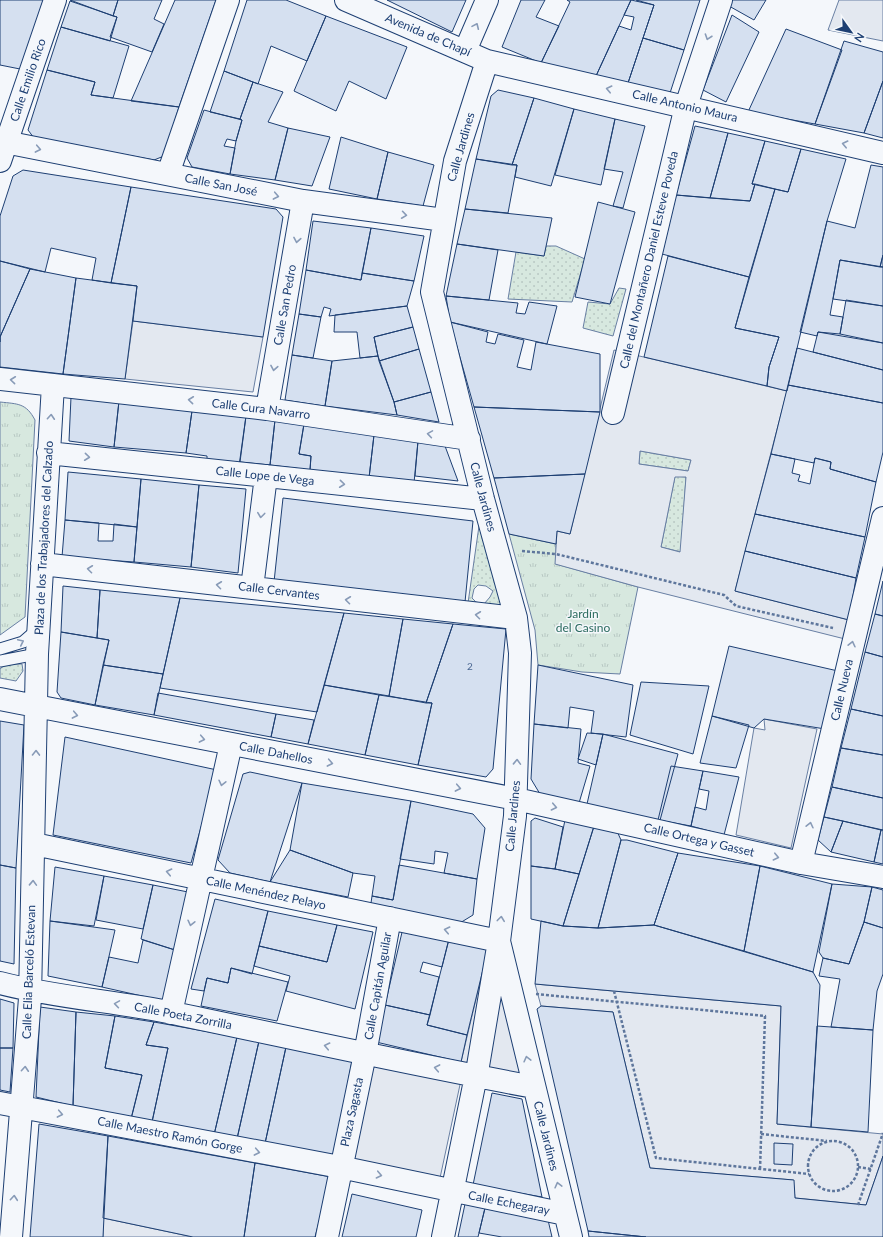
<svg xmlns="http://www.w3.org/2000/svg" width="883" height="1237" viewBox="0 0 883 1237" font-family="Lato,sans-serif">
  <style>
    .grass { fill: url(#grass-dots); stroke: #687fa3; fill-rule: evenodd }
    .park { fill: url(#park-tufts); stroke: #687fa3 }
    .parking { fill: #e3e8f0; stroke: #687fa3; fill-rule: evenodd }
    .building { fill: #d5e0f0; stroke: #1d3f73 }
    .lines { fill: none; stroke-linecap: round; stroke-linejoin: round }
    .lane-casing { stroke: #1d3f73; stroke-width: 13 }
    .street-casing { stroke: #1d3f73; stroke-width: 24 }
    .path { stroke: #5e769c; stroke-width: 2.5; stroke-dasharray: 3 2; stroke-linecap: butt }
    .lane { stroke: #f4f7fb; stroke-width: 11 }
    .street { stroke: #f4f7fb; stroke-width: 22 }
    .oneway { stroke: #889bb7 }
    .labels { text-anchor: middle; stroke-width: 3; stroke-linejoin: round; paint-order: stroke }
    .number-label { font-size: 10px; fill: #4b6792 }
    .street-label { font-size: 12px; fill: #1d3f73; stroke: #f4f7fb }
    .park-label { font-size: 12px; fill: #2c6c60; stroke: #f4f7fb }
  </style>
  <defs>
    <pattern id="grass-dots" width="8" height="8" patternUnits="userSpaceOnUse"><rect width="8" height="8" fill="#d7e8df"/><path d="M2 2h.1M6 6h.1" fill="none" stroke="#b8c8c3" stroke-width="1.8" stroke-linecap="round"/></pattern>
    <pattern id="park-tufts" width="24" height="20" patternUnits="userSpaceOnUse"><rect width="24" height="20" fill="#d7e8df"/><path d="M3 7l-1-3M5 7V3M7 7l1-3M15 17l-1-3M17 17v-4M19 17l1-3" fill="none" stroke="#b8c8c3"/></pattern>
  </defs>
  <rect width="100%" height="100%" fill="#f4f7fb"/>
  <!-- grass -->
  <path class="grass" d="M 546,246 L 556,246 L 585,259 L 572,302 L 508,299 L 516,252 L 544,256 Z
    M 619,288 L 626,289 L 613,336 L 583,328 L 588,302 L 610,304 Z
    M 640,451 L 691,460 L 688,471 L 639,464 Z
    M 675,476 L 686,477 L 681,552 L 661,547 Z
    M 480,519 L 504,605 L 468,603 ZM 478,585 L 486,586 L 493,591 L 490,597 L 484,604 L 476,602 L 472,598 L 474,589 Z
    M 6,664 L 22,664 L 23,671 L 16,681 L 0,678 L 0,669 Z"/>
  <!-- park -->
  <path class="park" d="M 0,402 C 18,404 26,403 35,420 L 25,617 L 0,635 Z
    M 509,534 L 556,544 L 556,564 L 638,587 L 620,674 L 582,672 L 538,665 L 535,630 Z"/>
  <!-- parking -->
  <path class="parking" d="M 839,0 L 883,0 L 883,41 L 828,30 Z
    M 133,321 L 263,337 L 253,392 L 125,379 Z
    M 614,350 L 787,391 L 735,591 L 849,620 L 845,639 L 638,587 L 555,564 L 557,531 L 570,534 ZM 640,451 L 691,460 L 688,471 L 639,464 ZM 675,477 L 686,477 L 680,552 L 661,547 Z
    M 764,719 L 817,729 L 791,848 L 736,835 L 754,728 L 765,730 Z
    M 488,949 L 495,957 L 522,1074 L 461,1062 Z
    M 535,984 L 781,1006 L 777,1124 L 883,1134 L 883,1156 L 866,1205 L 795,1198 L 793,1180 L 650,1168 L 613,1012 L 541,1006 Z
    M 352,1061 L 461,1080 L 440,1178 L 342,1161 Z
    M 103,1218 L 193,1237 L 103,1237 Z"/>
  <!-- building -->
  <path class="building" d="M 0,0 L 45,0 L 20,69 L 0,65 Z
    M 70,0 L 118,0 L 113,16 Z
    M 118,0 L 162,0 L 154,19 L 164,24 L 152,52 L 110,37 L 117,17 L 113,16 Z
    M 175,0 L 216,0 L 179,107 L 131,101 Z
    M 247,0 L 286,0 L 326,16 L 307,61 L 271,46 L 258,84 L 224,71 Z
    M 387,0 L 466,0 L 452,32 Z
    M 521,0 L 545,0 L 536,17 L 559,26 L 541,63 L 502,47 Z
    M 567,0 L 631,0 L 596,76 L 541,63 L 570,2 Z
    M 631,0 L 654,5 L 628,83 L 596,76 L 619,26 L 631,30 L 634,17 L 624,15 Z
    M 636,0 L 700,0 L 684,50 L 643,38 L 654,5 Z
    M 731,0 L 766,0 L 754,20 L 729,6 Z
    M 70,1 L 117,17 L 110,41 L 61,27 Z
    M 732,15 L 759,32 L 726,102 L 703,90 Z
    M 326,16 L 407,47 L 386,99 L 349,81 L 336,111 L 294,91 Z
    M 61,27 L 129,46 L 113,98 L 91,95 L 95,82 L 47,70 Z
    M 786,29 L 842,50 L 815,124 L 748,112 Z
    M 643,38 L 684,50 L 670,93 L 628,83 Z
    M 844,41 L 883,52 L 883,81 L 864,133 L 815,124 Z
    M 47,70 L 95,82 L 91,95 L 179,107 L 164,156 L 154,160 L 34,138 L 28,130 Z
    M 224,71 L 253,82 L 240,119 L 210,112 Z
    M 883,81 L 883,138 L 864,133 Z
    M 253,82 L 283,92 L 268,122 L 288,128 L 275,180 L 230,174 L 236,141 L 242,120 L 240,119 Z
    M 498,90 L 534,98 L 512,165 L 476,159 L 491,96 Z
    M 534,98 L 574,109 L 551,186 L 515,177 L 517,165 L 512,165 Z
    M 574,109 L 615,119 L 601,185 L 555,175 Z
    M 204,110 L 242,120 L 236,141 L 227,139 L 224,146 L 235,148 L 230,174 L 192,167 L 187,158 Z
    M 615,119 L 645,126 L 623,208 L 613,206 L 623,172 L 604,169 Z
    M 695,126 L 728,133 L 710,198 L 676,195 Z
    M 288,128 L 330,137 L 312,186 L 275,180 Z
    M 728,133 L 765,141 L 752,184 L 755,184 L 750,201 L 710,198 Z
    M 341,137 L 388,152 L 377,199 L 329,189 Z
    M 765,141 L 801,149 L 788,192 L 752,184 Z
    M 801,149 L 846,159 L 827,221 L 787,391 L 767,386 L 769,367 L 779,337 L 735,328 L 775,189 L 788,192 Z
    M 388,152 L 434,165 L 423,206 L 377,199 Z
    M 476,159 L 517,165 L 508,213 L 465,209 Z
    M 871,165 L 883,167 L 883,255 L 880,267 L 840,260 L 830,315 L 843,317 L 840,334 L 818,332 L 817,336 L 800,332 L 827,221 L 855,228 Z
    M 23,170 L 131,187 L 111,283 L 92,280 L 96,258 L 51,248 L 45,272 L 0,261 L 0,216 L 13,176 Z
    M 755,184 L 775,189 L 749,277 L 662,254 L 676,195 L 750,201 Z
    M 131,187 L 276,209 L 283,217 L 263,337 L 133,321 L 137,286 L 111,283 Z
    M 598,202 L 635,212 L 610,304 L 575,297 Z
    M 465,209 L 552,218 L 544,256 L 457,244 Z
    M 313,221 L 371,228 L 361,280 L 306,270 Z
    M 371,228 L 424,236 L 414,281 L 362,273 Z
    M 457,244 L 498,250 L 489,300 L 446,296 Z
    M 883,255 L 883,267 L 880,267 Z
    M 668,256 L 749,277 L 735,328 L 779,337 L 769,367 L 767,386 L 644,357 Z
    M 840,260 L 883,267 L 883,306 L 833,299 Z
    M 0,261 L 30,269 L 0,337 L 0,342 Z
    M 30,269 L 76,278 L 63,374 L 0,367 L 0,337 Z
    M 306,270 L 361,280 L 362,273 L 414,281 L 407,306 L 329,316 L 331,309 L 324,307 L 321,317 L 299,314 Z
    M 76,278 L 137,286 L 125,379 L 63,374 Z
    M 446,296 L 518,303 L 516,313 L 525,314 L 529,302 L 557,306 L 547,344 L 450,322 Z
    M 846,300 L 883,306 L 883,343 L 840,334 Z
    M 407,306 L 413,327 L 374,337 L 378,356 L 360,358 L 357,332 L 334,332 L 335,315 Z
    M 299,314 L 321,317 L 313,358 L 292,355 Z
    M 450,322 L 488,332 L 486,342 L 495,344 L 498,334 L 524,340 L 517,367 L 531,370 L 536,342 L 600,354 L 600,412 L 474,407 Z
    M 413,327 L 419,349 L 379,361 L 374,337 Z
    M 818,332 L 883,343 L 883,370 L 813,352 Z
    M 797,348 L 883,370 L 883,403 L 788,385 Z
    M 419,349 L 431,392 L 394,402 L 379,361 Z
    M 292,355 L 332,361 L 325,406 L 285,400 Z
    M 378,356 L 394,402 L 397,415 L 325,406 L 332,361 Z
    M 788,385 L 883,403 L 883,452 L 876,482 L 830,469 L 831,462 L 815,458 L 814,463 L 771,454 Z
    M 431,392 L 439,422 L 397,415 L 394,402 Z
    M 71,397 L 119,401 L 114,447 L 69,441 Z
    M 119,401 L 192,411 L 186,453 L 114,447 Z
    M 474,407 L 600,412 L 585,474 L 494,478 Z
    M 192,411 L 246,416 L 239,466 L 207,462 L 207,456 L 186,453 Z
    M 246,416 L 275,420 L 270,465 L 240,462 Z
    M 275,420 L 304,424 L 299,454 L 311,456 L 310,470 L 270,465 Z
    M 304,424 L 374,435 L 369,478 L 310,470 L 311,456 L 299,454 Z
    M 374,435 L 418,441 L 414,483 L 369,478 Z
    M 418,441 L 445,446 L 458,481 L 415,476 Z
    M 771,454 L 795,459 L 792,473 L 800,475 L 798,481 L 810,484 L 815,458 L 831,462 L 830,469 L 876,482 L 865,537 L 755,514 Z
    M 68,472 L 141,479 L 137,527 L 65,520 Z
    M 585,474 L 570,534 L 557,531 L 556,544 L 509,534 L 494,478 Z
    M 141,479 L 199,485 L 191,567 L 134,562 Z
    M 199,485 L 246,489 L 238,573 L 191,567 Z
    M 283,498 L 473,521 L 465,602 L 274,582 Z
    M 755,514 L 865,537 L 856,578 L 745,551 Z
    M 65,520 L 99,523 L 98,541 L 113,541 L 114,524 L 137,527 L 134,562 L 62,557 Z
    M 745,551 L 856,578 L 849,620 L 735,591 Z
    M 883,581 L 883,616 L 875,614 Z
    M 63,586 L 100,590 L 97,638 L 61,632 Z
    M 100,590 L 180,598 L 163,674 L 103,665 L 109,640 L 97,638 Z
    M 180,598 L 344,613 L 317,712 L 160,688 Z
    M 344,613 L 403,619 L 389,696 L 324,685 Z
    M 875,614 L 883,616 L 883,657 L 865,652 Z
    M 403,619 L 453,624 L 426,703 L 389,696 Z
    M 453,624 L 506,629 L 493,769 L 486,777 L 418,765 L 432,703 L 426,703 Z
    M 61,632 L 109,640 L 95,705 L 61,698 L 57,692 Z
    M 729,646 L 838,671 L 825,729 L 764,719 L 754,728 L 712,716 Z
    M 865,652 L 883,657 L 883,716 L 851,709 Z
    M 103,665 L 163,674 L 154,715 L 95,705 Z
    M 538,665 L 633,685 L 626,737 L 591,733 L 594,711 L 570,707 L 568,728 L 534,724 Z
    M 641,682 L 709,686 L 693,754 L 630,735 Z
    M 324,685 L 379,695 L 365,755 L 308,744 Z
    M 158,693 L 276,714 L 271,737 L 154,715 Z
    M 379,695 L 432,703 L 418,765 L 365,755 Z
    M 851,709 L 883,716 L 883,755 L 841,748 Z
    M 276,714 L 314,720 L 308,744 L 271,737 Z
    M 712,716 L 749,725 L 736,768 L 700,763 Z
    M 0,721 L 24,725 L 16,868 L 0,865 Z
    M 534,724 L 581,729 L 578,763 L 590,766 L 579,803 L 540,794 L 531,779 Z
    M 587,733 L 603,734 L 596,765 L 578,759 Z
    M 603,734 L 678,754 L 659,824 L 587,804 Z
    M 65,737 L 217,770 L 191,863 L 53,835 Z
    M 841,748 L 883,755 L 883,798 L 832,787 Z
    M 671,766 L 703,771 L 691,826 L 658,820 Z
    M 703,771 L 739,777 L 724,835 L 691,826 L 695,807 L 706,810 L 709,791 L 699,789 Z
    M 250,772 L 302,783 L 270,882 L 230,873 L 218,860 L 243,774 Z
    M 302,783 L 411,801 L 393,900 L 372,896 L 375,876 L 353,873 L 290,850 Z
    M 832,787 L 883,798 L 883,830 L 824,817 Z
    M 411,801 L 473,814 L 485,828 L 477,879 L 444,873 L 448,853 L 435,851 L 434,864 L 400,859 Z
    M 566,815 L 595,823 L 579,874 L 555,869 Z
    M 824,817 L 843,821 L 831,852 L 818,840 Z
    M 535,818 L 563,827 L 555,869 L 531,866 L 531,821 Z
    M 843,821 L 881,830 L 874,862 L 831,852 Z
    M 595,823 L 616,829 L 621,840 L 598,928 L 563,926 Z
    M 881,830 L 883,830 L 883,864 L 874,862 Z
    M 621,840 L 627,840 L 678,853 L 654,925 L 598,928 Z
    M 290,850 L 353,873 L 348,897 L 270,882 Z
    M 678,853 L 760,866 L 744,951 L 654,925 Z
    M 0,865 L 16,868 L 14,964 L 0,961 Z
    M 399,865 L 477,879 L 473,915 L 455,926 L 370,910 L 372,896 L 393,900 Z
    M 531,866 L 555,869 L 579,874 L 563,926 L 531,919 Z
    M 760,866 L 832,884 L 813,972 L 744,951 Z
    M 55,867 L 104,876 L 94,926 L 50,921 Z
    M 104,876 L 153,885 L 143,929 L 96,920 Z
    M 832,884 L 872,887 L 864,922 L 849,964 L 823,958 L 819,952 Z
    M 153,885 L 188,892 L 175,950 L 141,939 Z
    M 872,887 L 883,890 L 883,928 L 864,922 Z
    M 215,899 L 268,911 L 254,966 L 252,974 L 231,968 L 228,983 L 207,978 L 204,991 L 191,989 Z
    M 268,911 L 337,925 L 327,962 L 259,946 Z
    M 50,921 L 115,930 L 102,987 L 48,976 Z
    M 541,921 L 563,926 L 598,928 L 654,925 L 813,972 L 820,985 L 811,1127 L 777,1124 L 781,1006 L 535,984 Z
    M 864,922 L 883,928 L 883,974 L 877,991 L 873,1030 L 831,1027 L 840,979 L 819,976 L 823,958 L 849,964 Z
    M 337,925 L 373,932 L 355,1009 L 286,991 L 290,976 L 254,966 L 259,946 L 327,962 Z
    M 403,928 L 449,939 L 442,967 L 423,962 L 420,972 L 439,977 L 430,1015 L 385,1005 Z
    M 449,939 L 488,949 L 467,1035 L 427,1025 Z
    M 143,940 L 175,950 L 164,1001 L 102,987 L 109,957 L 138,963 Z
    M 231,968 L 288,982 L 277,1021 L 201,1006 L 207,978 L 228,983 Z
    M 0,999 L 14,1003 L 13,1048 L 0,1048 Z
    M 385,1005 L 430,1015 L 427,1025 L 467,1035 L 461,1062 L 376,1042 Z
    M 541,1006 L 613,1012 L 650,1168 L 794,1180 L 795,1198 L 866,1205 L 883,1156 L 883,1237 L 646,1237 L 588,1231 L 537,1009 Z
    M 40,1007 L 76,1012 L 73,1106 L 36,1097 Z
    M 76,1012 L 115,1016 L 105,1068 L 142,1075 L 131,1119 L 73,1106 Z
    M 115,1016 L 154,1022 L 146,1045 L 168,1048 L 152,1122 L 131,1119 L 142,1075 L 105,1068 Z
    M 154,1022 L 237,1037 L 214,1135 L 152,1122 L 168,1048 L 146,1045 Z
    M 817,1026 L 873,1030 L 868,1132 L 811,1127 Z
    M 237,1037 L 259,1041 L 237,1139 L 214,1135 Z
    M 259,1041 L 286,1047 L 264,1148 L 236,1143 Z
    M 286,1047 L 352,1061 L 333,1160 L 264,1148 Z
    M 0,1048 L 13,1048 L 10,1092 L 0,1090 Z
    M 492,1093 L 522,1099 L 542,1197 L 473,1185 Z
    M 39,1124 L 108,1136 L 103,1237 L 30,1237 Z
    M 108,1136 L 255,1163 L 244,1237 L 193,1237 L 103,1218 Z
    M 774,1143 L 793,1144 L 792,1165 L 774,1164 Z
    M 255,1163 L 331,1177 L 315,1237 L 244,1237 Z
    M 352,1194 L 422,1210 L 416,1237 L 342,1237 Z
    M 465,1204 L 485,1208 L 478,1237 L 458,1237 Z
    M 485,1208 L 548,1220 L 552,1237 L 502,1237 L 479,1233 Z
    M 588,1231 L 646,1237 L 589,1237 Z"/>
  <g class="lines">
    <defs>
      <path id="lane" d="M 0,649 L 23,642 L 38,629
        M 0,661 L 37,654"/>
      <path id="street" d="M 346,0 L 487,61 L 883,153
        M 465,51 L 487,0
        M 487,61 L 455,161 L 432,292 L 483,499 L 516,618 L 520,653 L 515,816 L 499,941 L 571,1237
        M 0,141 L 303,201 L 444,220
        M 0,161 L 55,0
        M 168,174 L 228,0
        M 0,379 L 267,409 L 469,439
        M 267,409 L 303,201
        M 613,413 L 686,106 L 721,0
        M 48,453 L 483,499
        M 42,564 L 516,618
        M 252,588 L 266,476
        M 0,699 L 516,799 L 801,863 L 883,877
        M 34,844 L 499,941 L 478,1066 L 443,1237
        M 801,863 L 883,518
        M 0,983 C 57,998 115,1001 173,1013 C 293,1038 413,1065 534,1087
        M 171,1013 L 231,744
        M 0,1103 L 340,1167 L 565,1214
        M 11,1237 L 30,998 L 37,654 L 53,385
        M 327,1237 L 365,1054 L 390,918"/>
    </defs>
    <!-- lane casing -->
    <use href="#lane" class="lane-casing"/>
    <!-- street casing -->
    <use href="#street" class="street-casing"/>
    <!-- path -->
    <path class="path" d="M 522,551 L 556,554 L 724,595 L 736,606 L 833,628
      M 614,991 L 656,1158 L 809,1174
      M 536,994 L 765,1016 L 760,1170
      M 761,1134 L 827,1141
      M808 1166a25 25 0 1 1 50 0a25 25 0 1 1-50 0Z
      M 858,1167 L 871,1169
      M 858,1205 L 883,1133"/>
    <!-- lane -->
    <use href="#lane" class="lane"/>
    <!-- street -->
    <use href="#street" class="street"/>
  </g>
  <!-- one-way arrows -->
  <defs><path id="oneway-chevron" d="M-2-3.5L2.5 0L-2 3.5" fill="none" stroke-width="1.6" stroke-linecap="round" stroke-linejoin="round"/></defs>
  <g class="oneway">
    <use href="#oneway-chevron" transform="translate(476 26) rotate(-66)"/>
    <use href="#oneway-chevron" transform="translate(708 37) rotate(109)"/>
    <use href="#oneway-chevron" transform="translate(609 89) rotate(-167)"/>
    <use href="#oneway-chevron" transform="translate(845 144) rotate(-167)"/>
    <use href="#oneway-chevron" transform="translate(38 149) rotate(11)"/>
    <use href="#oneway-chevron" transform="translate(276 196) rotate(11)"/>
    <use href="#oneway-chevron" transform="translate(404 215) rotate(8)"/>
    <use href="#oneway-chevron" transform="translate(297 240) rotate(100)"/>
    <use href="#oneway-chevron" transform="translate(274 368) rotate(100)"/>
    <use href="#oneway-chevron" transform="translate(13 380) rotate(-174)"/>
    <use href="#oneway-chevron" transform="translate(191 400) rotate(-174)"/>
    <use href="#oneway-chevron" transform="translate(51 417) rotate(-86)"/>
    <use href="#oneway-chevron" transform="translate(430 434) rotate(-171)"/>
    <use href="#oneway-chevron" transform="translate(87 457) rotate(6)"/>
    <use href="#oneway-chevron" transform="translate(342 484) rotate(6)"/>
    <use href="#oneway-chevron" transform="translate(261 515) rotate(97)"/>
    <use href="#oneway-chevron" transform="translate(90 569) rotate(-173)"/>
    <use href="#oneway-chevron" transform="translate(219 585) rotate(-173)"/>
    <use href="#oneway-chevron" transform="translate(348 600) rotate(-173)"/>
    <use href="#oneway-chevron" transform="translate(478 615) rotate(-173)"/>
    <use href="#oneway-chevron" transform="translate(21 642) rotate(-25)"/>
    <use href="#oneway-chevron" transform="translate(852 644) rotate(-77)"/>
    <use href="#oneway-chevron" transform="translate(75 715) rotate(11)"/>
    <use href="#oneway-chevron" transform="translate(202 739) rotate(11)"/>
    <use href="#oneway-chevron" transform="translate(36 753) rotate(-89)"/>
    <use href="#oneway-chevron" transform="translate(517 762) rotate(-88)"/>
    <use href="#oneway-chevron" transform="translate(330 763) rotate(11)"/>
    <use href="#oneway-chevron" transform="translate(222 783) rotate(103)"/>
    <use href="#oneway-chevron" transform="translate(458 788) rotate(11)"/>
    <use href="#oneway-chevron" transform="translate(554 807) rotate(12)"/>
    <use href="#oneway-chevron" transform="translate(810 825) rotate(-77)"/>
    <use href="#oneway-chevron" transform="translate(776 857) rotate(13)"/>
    <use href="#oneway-chevron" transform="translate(169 872) rotate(-168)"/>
    <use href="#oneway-chevron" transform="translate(33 883) rotate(-88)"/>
    <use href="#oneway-chevron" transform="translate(501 919) rotate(-83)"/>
    <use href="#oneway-chevron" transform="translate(191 923) rotate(103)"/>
    <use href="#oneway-chevron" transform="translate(447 930) rotate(-168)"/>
    <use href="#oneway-chevron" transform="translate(117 1004) rotate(-171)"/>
    <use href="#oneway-chevron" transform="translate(327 1046) rotate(-168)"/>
    <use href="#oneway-chevron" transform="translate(527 1059) rotate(-104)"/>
    <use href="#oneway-chevron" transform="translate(437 1068) rotate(-169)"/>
    <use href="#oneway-chevron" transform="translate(25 1069) rotate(-86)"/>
    <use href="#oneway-chevron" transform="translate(60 1114) rotate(11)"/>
    <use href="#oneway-chevron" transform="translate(257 1152) rotate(11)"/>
    <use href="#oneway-chevron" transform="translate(379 1175) rotate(12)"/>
    <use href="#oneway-chevron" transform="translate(558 1185) rotate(-104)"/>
    <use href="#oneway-chevron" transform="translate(14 1198) rotate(-85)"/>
  </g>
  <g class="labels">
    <!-- number labels -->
    <g class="number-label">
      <text x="470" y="670">2</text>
    </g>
    <!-- street labels -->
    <g class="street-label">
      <text transform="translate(428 35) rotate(23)" y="4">Avenida de Chapí</text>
      <text transform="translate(28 80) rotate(-71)" y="4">Calle Emilio Rico</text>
      <text transform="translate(685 106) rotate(13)" y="4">Calle Antonio Maura</text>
      <text transform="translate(461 147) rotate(-74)" y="4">Calle Jardines</text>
      <text transform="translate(221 185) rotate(11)" y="4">Calle San José</text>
      <text transform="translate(649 260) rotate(-77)" y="4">Calle del Montañero Daniel Esteve Poveda</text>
      <text transform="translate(285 305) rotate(-80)" y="4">Calle San Pedro</text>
      <text transform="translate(261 409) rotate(7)" y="4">Calle Cura Navarro</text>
      <text transform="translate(265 476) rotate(6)" y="4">Calle Lope de Vega</text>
      <text transform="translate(483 497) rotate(75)" y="4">Calle Jardines</text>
      <text transform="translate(44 538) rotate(-87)" y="4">Plaza de los Trabajadores del Calzado</text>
      <text transform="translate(279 591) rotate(7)" y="4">Calle Cervantes</text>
      <text transform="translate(842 690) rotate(-77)" y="4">Calle Nueva</text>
      <text transform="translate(276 753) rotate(11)" y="4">Calle Dahellos</text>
      <text transform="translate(513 816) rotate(-85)" y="4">Calle Jardines</text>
      <text transform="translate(699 840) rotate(13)" y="4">Calle Ortega y Gasset</text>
      <text transform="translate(266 893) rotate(12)" y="4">Calle Menéndez Pelayo</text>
      <text transform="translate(29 972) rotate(-88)" y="4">Calle Elia Barceló Estevan</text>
      <text transform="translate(378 986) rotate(-80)" y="4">Calle Capitán Aguilar</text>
      <text transform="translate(183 1016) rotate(11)" y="4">Calle Poeta Zorrilla</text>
      <text transform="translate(352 1112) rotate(-78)" y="4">Plaza Sagasta</text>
      <text transform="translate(170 1135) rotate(11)" y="4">Calle Maestro Ramón Gorge</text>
      <text transform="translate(546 1136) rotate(76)" y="4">Calle Jardines</text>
      <text transform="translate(509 1203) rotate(11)" y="4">Calle Echegaray</text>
    </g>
    <!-- park labels -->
    <g class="park-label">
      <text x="583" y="618">Jardín<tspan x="583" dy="14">del Casino</tspan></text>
    </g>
  </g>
  <!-- north arrow -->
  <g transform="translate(851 32) rotate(123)" stroke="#f4f7fb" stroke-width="3" paint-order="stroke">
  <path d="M0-3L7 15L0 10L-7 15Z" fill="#1d3f73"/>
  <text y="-6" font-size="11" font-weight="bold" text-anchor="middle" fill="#1d3f73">N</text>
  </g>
</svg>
